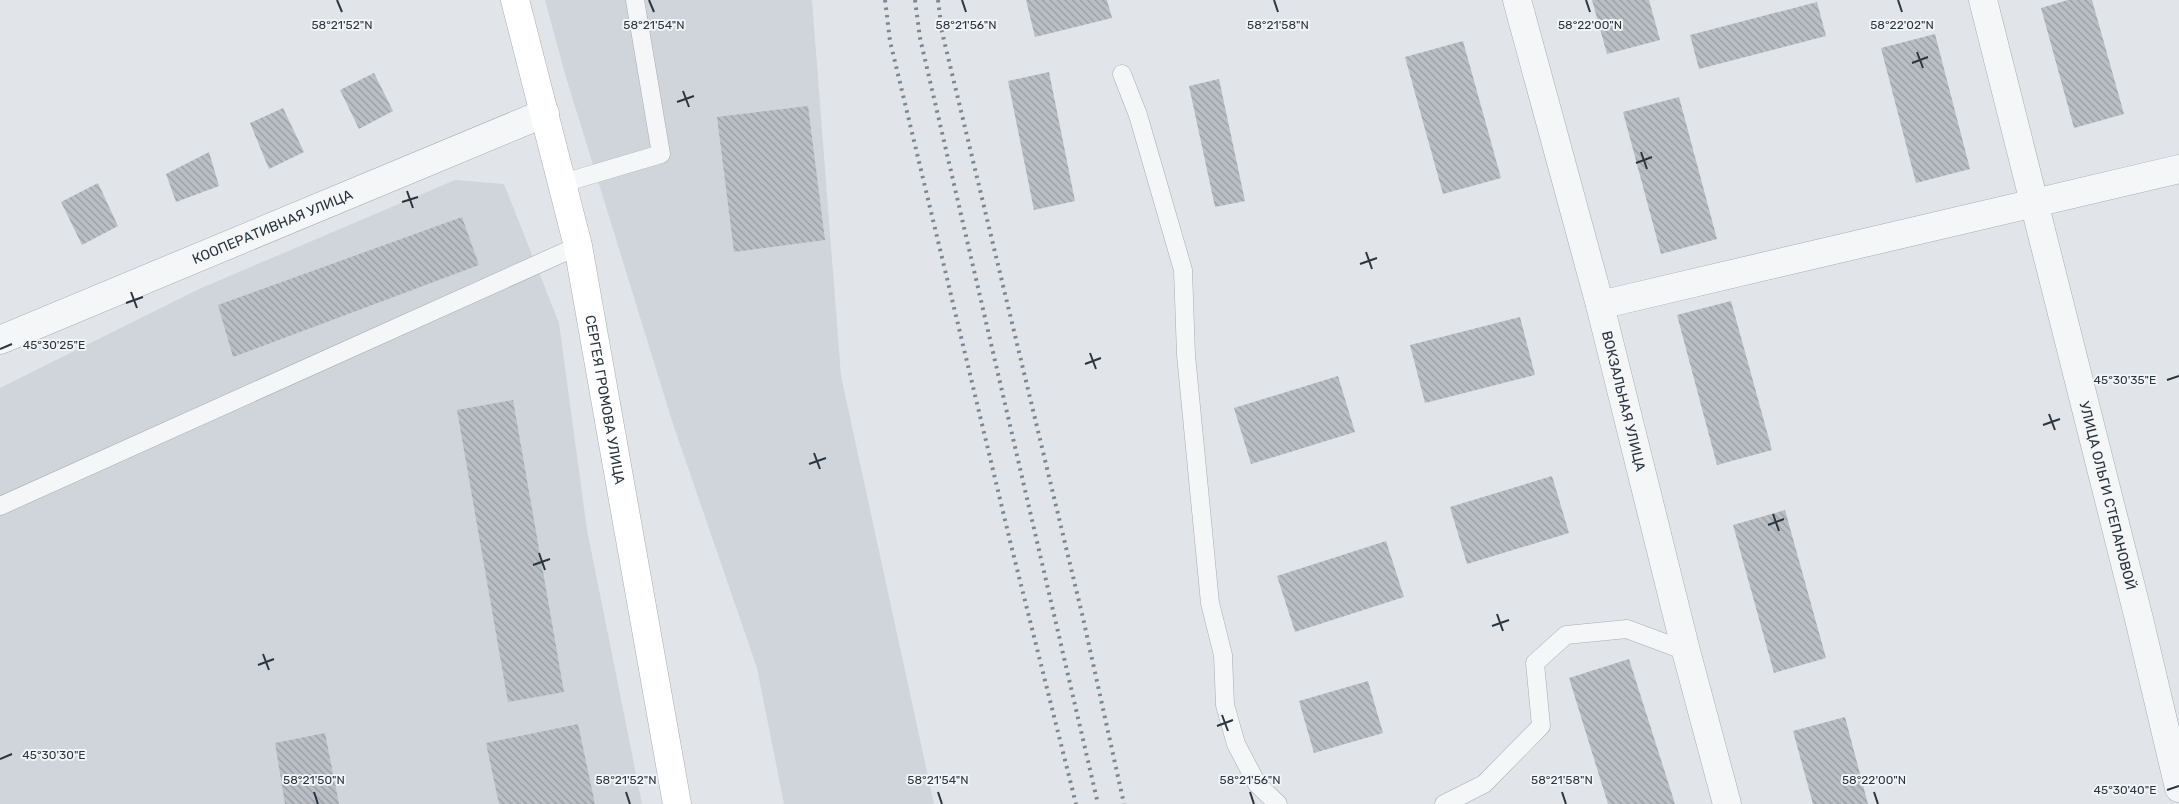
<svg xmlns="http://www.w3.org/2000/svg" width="2179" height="804" viewBox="0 0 2179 804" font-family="Rubik,sans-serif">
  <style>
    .built { fill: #d0d5db }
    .building { fill: url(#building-back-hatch) }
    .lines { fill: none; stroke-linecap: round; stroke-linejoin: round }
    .lane-casing { stroke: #a7adb3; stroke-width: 19 }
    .street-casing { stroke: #a7adb3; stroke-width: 29 }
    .secondary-casing { stroke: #a7adb3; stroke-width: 29 }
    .lane { stroke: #f4f6f8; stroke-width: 18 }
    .street { stroke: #f4f6f8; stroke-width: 28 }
    .secondary { stroke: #fff; stroke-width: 28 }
    .rail { stroke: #7c8792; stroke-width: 4; stroke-dasharray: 2.5 5; stroke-linecap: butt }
    .ticks { fill: none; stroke: #2b3540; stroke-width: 2 }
    .labels { text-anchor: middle; stroke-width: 4; stroke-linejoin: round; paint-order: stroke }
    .street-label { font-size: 14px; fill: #2b3540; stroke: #f1f4f7 }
    .ticks-label { font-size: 12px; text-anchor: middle; fill: #2b3540; stroke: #f1f4f7; stroke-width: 4; stroke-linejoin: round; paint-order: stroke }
  </style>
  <defs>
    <pattern id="building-back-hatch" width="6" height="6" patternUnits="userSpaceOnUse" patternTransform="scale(1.25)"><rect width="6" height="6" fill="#b9bfc5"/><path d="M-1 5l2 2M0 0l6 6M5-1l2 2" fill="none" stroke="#979ca1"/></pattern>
  </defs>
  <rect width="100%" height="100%" fill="#e1e5e9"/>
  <!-- built -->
  <path class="built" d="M 545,0 L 812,0 L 841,376 L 934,804 L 784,804 L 757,668 L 673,424 L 565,74 Z
    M 455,180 L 504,184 L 559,323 L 587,530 L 642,804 L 0,804 L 0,388 L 199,289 Z"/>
  <!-- building -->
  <path class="building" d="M 1026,0 L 1107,0 L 1112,18 L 1035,37 Z
    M 1592,0 L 1649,0 L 1660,40 L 1607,54 Z
    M 2068,0 L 2092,0 L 2124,114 L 2074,128 L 2041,8 Z
    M 1817,2 L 1826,36 L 1699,69 L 1690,35 Z
    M 1935,34 L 1970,169 L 1916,183 L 1881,48 Z
    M 1463,41 L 1501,178 L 1443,194 L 1405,57 Z
    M 1049,72 L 1075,201 L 1034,210 L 1008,81 Z
    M 374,73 L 393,111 L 359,129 L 340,90 Z
    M 1219,79 L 1245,201 L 1215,207 L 1189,86 Z
    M 1679,97 L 1717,239 L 1661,254 L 1623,112 Z
    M 808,106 L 825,240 L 734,252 L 717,117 Z
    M 283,108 L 304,152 L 269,169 L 250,123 Z
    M 209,152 L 219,186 L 176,202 L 166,174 Z
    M 98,183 L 118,226 L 82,245 L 61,202 Z
    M 462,217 L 479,265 L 233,357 L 218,305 Z
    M 1731,301 L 1772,450 L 1717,465 L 1677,315 Z
    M 1520,317 L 1535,375 L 1425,403 L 1410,345 Z
    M 1338,376 L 1355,432 L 1251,464 L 1234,408 Z
    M 513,400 L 564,692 L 508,702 L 457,410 Z
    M 1552,476 L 1569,533 L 1467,564 L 1450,507 Z
    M 1785,510 L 1826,658 L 1774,673 L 1733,525 Z
    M 1386,541 L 1404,597 L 1295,632 L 1277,576 Z
    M 1629,659 L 1675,804 L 1608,804 L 1569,678 Z
    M 1368,681 L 1383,733 L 1314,753 L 1299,701 Z
    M 1845,717 L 1868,804 L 1813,804 L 1793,731 Z
    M 578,724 L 595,804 L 499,804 L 486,743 Z
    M 325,733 L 339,804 L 285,804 L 275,743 Z"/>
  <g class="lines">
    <defs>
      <path id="lane" d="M 1122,74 L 1138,115 L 1183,270 L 1186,355 L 1210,603 L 1223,655 L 1225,705 L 1236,744 L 1257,784 L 1278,804
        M 563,183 L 661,154 L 635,0
        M 0,506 L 578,246
        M 1444,804 L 1484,784 L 1541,726 L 1535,663 L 1566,635 L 1627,629 L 1686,651"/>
      <g id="street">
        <path id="s1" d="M 1517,0 L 1600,305 L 1686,651 L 1727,804"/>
        <path id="s2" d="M 1983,0 L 2139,619 L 2179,788"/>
        <path d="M 1600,305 L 2179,169"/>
        <path id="s3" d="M 0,340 L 545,113"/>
      </g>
      <g id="secondary">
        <path id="s4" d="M 515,0 L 578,246 L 677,804"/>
      </g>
    </defs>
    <!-- lane casing -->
    <use href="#lane" class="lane-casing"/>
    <!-- street casing -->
    <use href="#street" class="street-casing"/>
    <!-- secondary casing -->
    <use href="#secondary" class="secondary-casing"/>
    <!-- lane -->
    <use href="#lane" class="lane"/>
    <!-- street -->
    <use href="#street" class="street"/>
    <!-- secondary -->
    <use href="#secondary" class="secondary"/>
    <!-- rail -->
    <path class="rail" d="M 885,0 L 890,41 L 1011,545 L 1076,804
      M 915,0 L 920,38 L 1098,804
      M 938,0 L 942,32 L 1083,618 L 1124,804"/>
  </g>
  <!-- ticks -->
  <path class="ticks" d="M 337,0 L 342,12M 649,0 L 654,12M 962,0 L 966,12M 1274,0 L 1278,12M 1586,0 L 1590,12M 1898,0 L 1902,12M 1917,52 L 1923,68M 1912,63 L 1928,57M 683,91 L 689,107M 677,102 L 694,96M 1641,152 L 1647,169M 1636,163 L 1652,157M 407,191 L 413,208M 402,202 L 418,197M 1366,252 L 1372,269M 1360,264 L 1377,258M 131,292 L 137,308M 126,303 L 143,297M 0,349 L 12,344M 1090,353 L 1096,369M 1085,364 L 1101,358M 2167,380 L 2179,376M 2049,414 L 2055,430M 2043,425 L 2060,419M 814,453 L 820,469M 809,464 L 826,458M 1773,514 L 1779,531M 1768,525 L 1784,519M 539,553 L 545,570M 533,565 L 550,559M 1497,614 L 1503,631M 1492,626 L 1509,620M 263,654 L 269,670M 258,665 L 274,659M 1222,715 L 1228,731M 1217,726 L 1233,720M 0,759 L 12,754M 2167,790 L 2179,786M 314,792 L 318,804M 626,792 L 630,804M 938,792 L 942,804M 1250,792 L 1254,804M 1562,792 L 1566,804M 1874,792 L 1878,804"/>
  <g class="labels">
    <!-- street labels -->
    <g class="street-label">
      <text dy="5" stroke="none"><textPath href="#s3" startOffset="295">КООПЕРАТИВНАЯ УЛИЦА</textPath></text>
      <text dy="5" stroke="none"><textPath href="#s4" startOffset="410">СЕРГЕЯ ГРОМОВА УЛИЦА</textPath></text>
      <text dy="5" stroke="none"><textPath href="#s1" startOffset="415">ВОКЗАЛЬНАЯ УЛИЦА</textPath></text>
      <text dy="5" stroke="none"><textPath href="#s2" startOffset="511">УЛИЦА ОЛЬГИ СТЕПАНОВОЙ</textPath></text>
    </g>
  </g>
  <g class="ticks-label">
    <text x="342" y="29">58°21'52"N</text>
    <text x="654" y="29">58°21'54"N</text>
    <text x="966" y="29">58°21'56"N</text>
    <text x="1278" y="29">58°21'58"N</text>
    <text x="1590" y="29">58°22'00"N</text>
    <text x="1902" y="29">58°22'02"N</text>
    <text x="54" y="349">45°30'25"E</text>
    <text x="2125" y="384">45°30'35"E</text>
    <text x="54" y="759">45°30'30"E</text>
    <text x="314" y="784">58°21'50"N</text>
    <text x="626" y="784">58°21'52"N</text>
    <text x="938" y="784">58°21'54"N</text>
    <text x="1250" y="784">58°21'56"N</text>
    <text x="1562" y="784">58°21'58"N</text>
    <text x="1874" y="784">58°22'00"N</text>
    <text x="2125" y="794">45°30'40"E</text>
  </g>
</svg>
